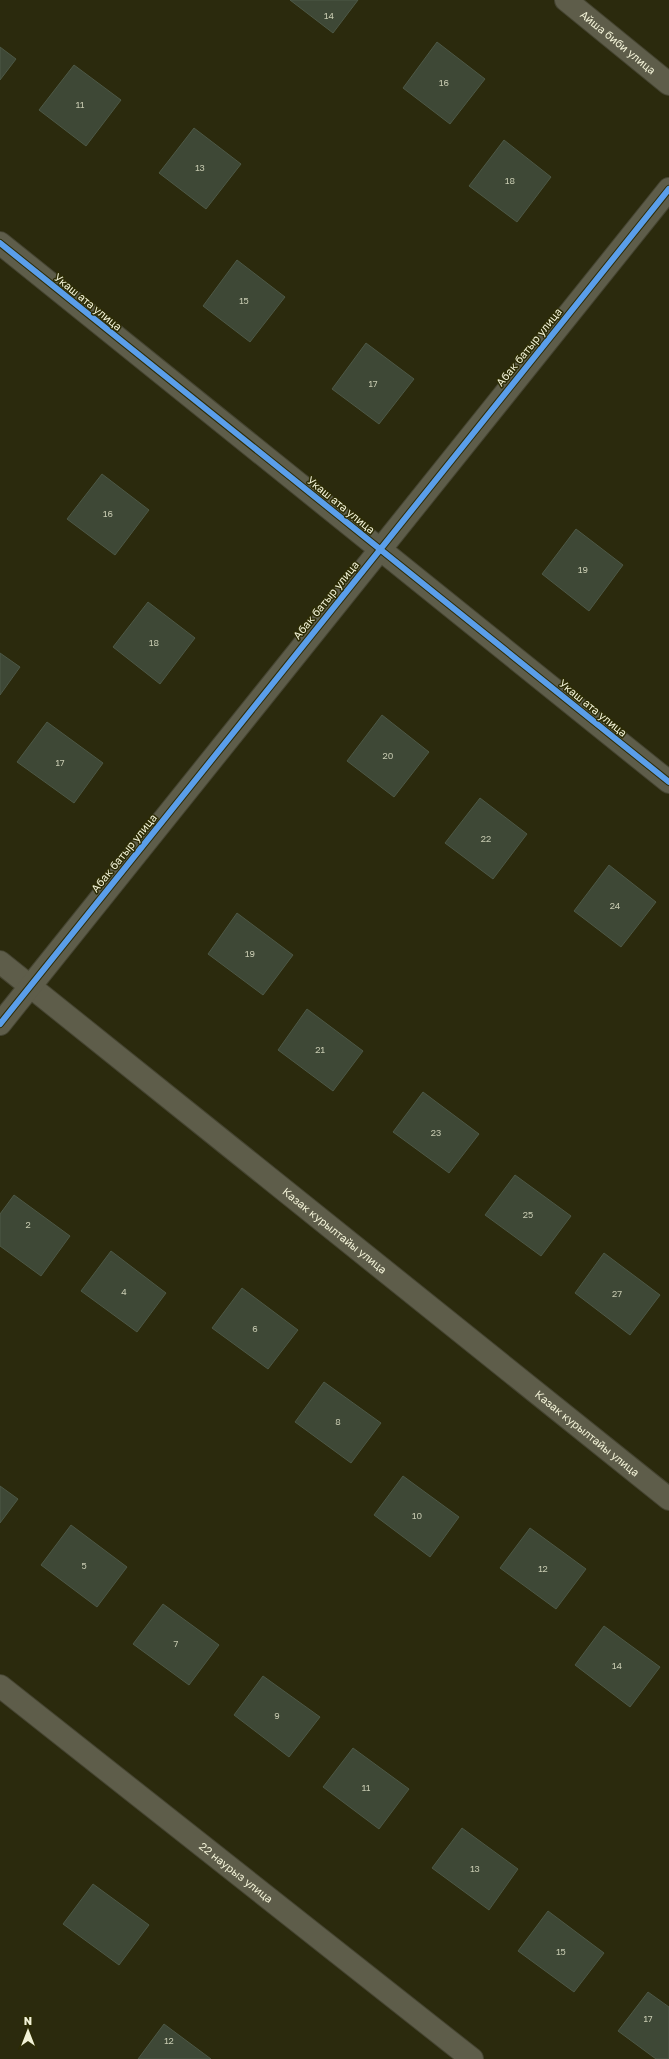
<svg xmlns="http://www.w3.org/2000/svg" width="669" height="2059" viewBox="0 0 669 2059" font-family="'Golos Text',sans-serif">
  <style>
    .building { fill: #3e4836; stroke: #4d5846 }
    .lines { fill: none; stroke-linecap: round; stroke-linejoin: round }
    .street-casing { stroke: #454431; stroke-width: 24 }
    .street { stroke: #5e5d4a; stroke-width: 22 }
    .cycleway-casing { stroke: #2d2c05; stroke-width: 8 }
    .cycleway { stroke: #5a9eea; stroke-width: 6 }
    .labels { text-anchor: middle; stroke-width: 3; stroke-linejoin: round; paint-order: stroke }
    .number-label { font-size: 9px; fill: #c5c8af }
    .street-label { font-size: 11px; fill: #f2f2d7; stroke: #2d2c05 }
  </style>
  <rect width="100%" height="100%" fill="#2b2a0d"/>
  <!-- building -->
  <path class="building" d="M 290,0 L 358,0 L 333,33 Z
    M 437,42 L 485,79 L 450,124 L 403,88 Z
    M 0,47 L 16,59 L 0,80 Z
    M 74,65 L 121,100 L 86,146 L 39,110 Z
    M 194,128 L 241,164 L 206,209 L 159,173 Z
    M 504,140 L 551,177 L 517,222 L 469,186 Z
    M 237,260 L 285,297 L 250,342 L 203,306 Z
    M 366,343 L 414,379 L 379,424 L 332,389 Z
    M 102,474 L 149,510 L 115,555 L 67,519 Z
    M 576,529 L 623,565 L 589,611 L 542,574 Z
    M 148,602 L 195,638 L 160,684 L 113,647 Z
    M 0,653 L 20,667 L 0,695 Z
    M 382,715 L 429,752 L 394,797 L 347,761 Z
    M 47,722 L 103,763 L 74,803 L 17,762 Z
    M 480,798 L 527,834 L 493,879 L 445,843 Z
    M 609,865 L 656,902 L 621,947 L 574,911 Z
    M 237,913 L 293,955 L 263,995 L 208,954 Z
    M 307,1009 L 363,1051 L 333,1091 L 278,1050 Z
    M 423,1092 L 479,1134 L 449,1173 L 393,1132 Z
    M 515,1175 L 571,1216 L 541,1256 L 485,1215 Z
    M 14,1195 L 70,1236 L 41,1276 L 0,1246 L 0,1214 Z
    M 111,1251 L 166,1293 L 137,1332 L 81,1291 Z
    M 604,1253 L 660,1295 L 630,1335 L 575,1293 Z
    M 242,1288 L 298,1330 L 268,1369 L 212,1328 Z
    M 324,1382 L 381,1423 L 351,1463 L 295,1422 Z
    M 403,1476 L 459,1517 L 430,1557 L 374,1515 Z
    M 0,1486 L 18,1499 L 0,1523 Z
    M 71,1525 L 127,1567 L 97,1607 L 41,1565 Z
    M 530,1528 L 586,1569 L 556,1609 L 500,1568 Z
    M 163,1604 L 219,1645 L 189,1685 L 133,1644 Z
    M 604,1626 L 660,1667 L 630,1707 L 575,1665 Z
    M 263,1676 L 320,1717 L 289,1757 L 234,1715 Z
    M 353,1748 L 409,1789 L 379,1829 L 323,1787 Z
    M 462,1828 L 518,1869 L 489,1910 L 432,1868 Z
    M 93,1884 L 149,1925 L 119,1965 L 63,1924 Z
    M 548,1911 L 604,1953 L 574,1992 L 518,1951 Z
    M 648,1992 L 669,2007 L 669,2059 L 656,2059 L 618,2031 Z
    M 164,2024 L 211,2059 L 138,2059 Z"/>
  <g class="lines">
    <defs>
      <g id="street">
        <path id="s1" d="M 566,0 L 669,84"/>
        <path d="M 0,243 L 669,782"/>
        <path id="s2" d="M 0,962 L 669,1499"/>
        <path d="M 0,1024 L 669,189"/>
        <path id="s3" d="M 0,1686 L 472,2059"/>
      </g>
    </defs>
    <!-- street casing -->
    <use href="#street" class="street-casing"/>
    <!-- street -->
    <use href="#street" class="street"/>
    <defs>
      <path id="cycleway" d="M 0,243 L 669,782
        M 0,1024 L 669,189"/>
    </defs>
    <!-- cycleway casing -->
    <use href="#cycleway" class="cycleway-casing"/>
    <!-- cycleway -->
    <use href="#cycleway" class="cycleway"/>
  </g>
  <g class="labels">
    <!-- number labels -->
    <g class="number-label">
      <text x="329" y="19">14</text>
      <text x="444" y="86">16</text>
      <text x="80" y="108">11</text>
      <text x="200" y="171">13</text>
      <text x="510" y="184">18</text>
      <text x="244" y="304">15</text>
      <text x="373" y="387">17</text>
      <text x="108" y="517">16</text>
      <text x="583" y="573">19</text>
      <text x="154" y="646">18</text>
      <text x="388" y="759">20</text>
      <text x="60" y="766">17</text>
      <text x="486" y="842">22</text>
      <text x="615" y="909">24</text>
      <text x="250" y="957">19</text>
      <text x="320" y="1053">21</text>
      <text x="436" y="1136">23</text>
      <text x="528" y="1218">25</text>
      <text x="28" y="1228">2</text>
      <text x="124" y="1295">4</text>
      <text x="617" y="1297">27</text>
      <text x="255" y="1332">6</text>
      <text x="338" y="1425">8</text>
      <text x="417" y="1519">10</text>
      <text x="84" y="1569">5</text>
      <text x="543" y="1572">12</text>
      <text x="176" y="1647">7</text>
      <text x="617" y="1669">14</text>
      <text x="277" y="1719">9</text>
      <text x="366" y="1791">11</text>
      <text x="475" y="1872">13</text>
      <text x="561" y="1955">15</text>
      <text x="648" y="2022">17</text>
      <text x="169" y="2044">12</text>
    </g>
    <!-- street labels -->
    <g class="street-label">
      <text dy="4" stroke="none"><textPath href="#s1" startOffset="67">Айша биби улица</textPath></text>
      <text transform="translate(88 302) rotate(39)" y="4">Укаш ата улица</text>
      <text transform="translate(529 347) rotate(-51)" y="4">Абак батыр улица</text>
      <text transform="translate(341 505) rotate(39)" y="4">Укаш ата улица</text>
      <text transform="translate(326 600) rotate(-51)" y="4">Абак батыр улица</text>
      <text transform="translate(593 708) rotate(39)" y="4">Укаш ата улица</text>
      <text transform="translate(124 853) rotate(-51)" y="4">Абак батыр улица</text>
      <text dy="4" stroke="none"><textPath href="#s2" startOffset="429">Казак курылтайы улица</textPath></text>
      <text dy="4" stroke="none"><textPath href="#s2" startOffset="753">Казак курылтайы улица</textPath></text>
      <text dy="4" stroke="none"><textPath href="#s3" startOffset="301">22 наурыз улица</textPath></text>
    </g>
  </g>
  <!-- north arrow -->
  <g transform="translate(28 2031)" stroke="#2d2c05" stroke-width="3" paint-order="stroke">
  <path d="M0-3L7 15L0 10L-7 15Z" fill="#f2f2d7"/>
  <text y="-6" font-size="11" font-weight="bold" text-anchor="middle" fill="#f2f2d7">N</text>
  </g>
</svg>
